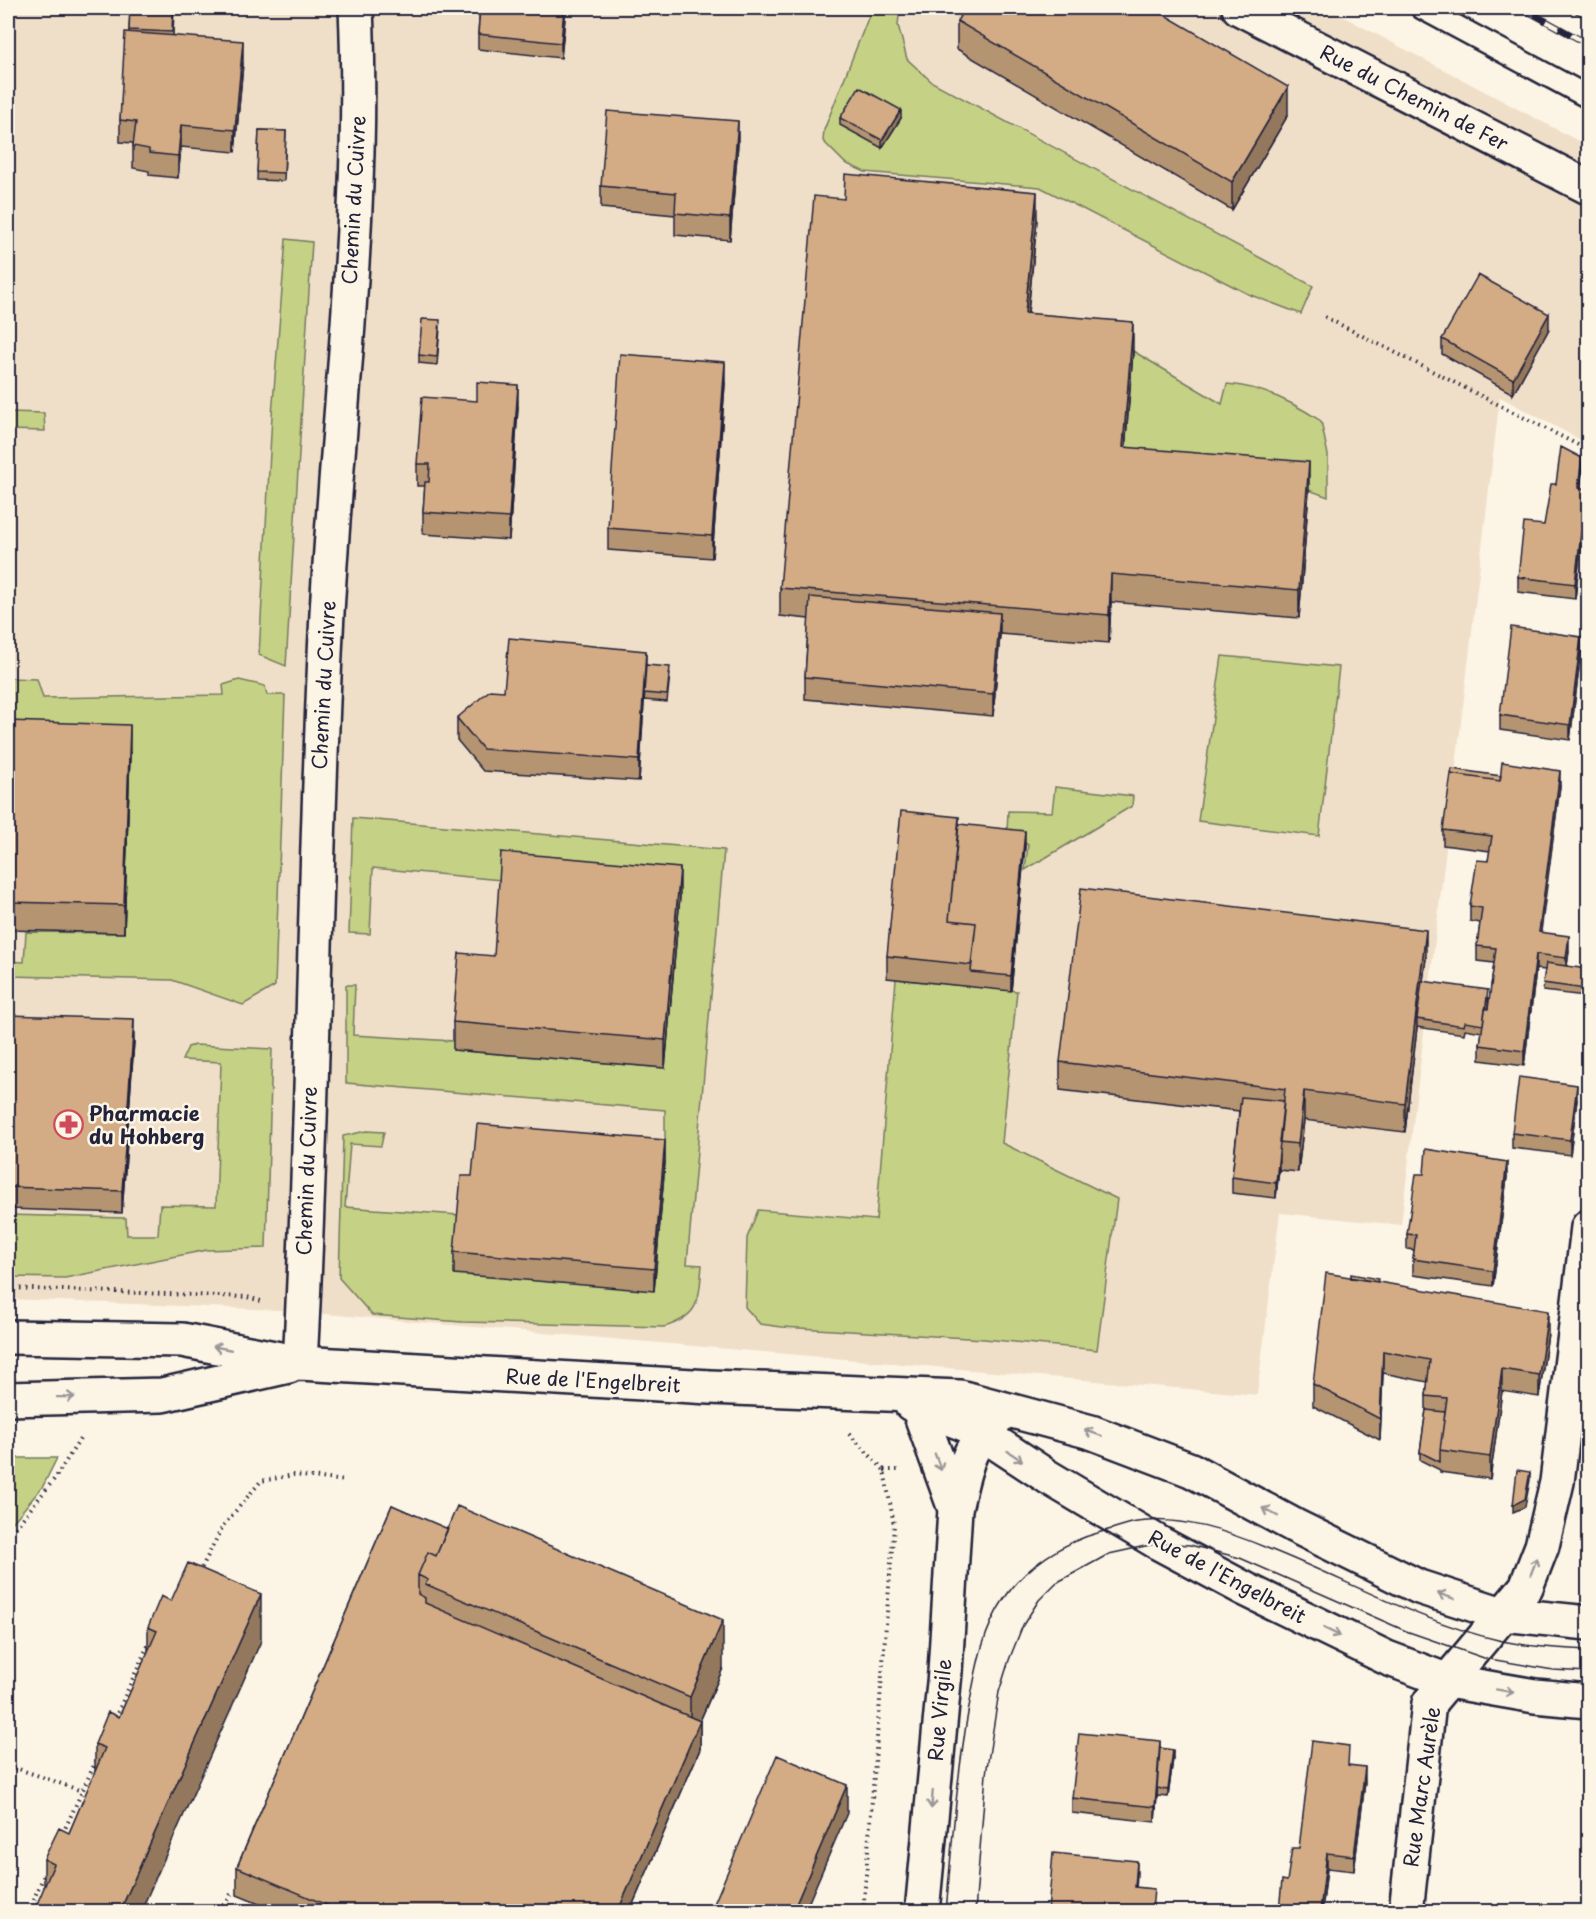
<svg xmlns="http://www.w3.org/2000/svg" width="1596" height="1919" viewBox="0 0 1596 1919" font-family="'Playpen Sans',sans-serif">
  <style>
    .built { fill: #f0dfc8 }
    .green { fill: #c5d185; stroke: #747a60; stroke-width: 1.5 }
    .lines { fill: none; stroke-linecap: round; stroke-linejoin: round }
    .service-casing { stroke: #22223b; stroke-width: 26 }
    .minor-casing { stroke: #22223b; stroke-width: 38 }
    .tertiary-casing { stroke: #22223b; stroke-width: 38 }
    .path { stroke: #22223b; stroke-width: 4; stroke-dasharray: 1.5 4.5; stroke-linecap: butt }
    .service { stroke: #fcf5e5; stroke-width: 21 }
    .minor { stroke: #fcf5e5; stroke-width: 33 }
    .tertiary { stroke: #fcf5e5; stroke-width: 33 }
    .tram { stroke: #22223b; stroke-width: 1.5 }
    .rail-casing { stroke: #22223b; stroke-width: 7 }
    .rail { stroke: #fcf5e5; stroke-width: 4.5; stroke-dasharray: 14; stroke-linecap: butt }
    .wall { fill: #b59472; stroke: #22223b; stroke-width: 1.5 }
    .shaded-wall { fill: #94785d; stroke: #22223b; stroke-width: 1.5 }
    .building { fill: #d3ac85; stroke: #22223b; stroke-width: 1.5 }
    .oneway { stroke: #9a9698 }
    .labels { text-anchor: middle; stroke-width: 5; stroke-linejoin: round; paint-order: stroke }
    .street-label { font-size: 20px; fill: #22223b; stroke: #fcf5e5 }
    .poi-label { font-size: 20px; font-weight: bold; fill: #22223b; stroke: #fcf5e5; text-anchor: start }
  </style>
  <rect width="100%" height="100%" fill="#fcf5e5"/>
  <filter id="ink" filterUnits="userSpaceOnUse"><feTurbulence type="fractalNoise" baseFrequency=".0167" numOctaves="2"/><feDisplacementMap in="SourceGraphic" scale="12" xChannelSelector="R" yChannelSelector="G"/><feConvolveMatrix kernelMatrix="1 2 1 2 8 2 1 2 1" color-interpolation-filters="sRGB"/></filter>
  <g filter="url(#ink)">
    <!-- built -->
    <path class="built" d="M 8,8 L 1327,8 L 1588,146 L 1588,444 L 1500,397 L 1401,1225 L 1280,1213 L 1257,1395 L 279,1310 L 8,1299 Z"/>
    <!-- green -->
    <path class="green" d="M 872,8 L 900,8 L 898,25 L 907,59 L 932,82 L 1313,286 L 1301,314 L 1248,294 L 1040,187 L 865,172 L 845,163 L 823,141 L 824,130 Z
      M 286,239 L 312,242 L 286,666 L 259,655 L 272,415 Z
      M 1133,351 L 1222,404 L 1227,384 C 1260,386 1294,403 1321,421 L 1328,455 L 1328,497 L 1309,490 L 1123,475 Z
      M 8,412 L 44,413 L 45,431 L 8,430 Z
      M 1222,656 L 1339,667 L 1319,836 L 1198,821 Z
      M 8,678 L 37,679 L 43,698 L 224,695 L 223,685 L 239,680 L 265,686 L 267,695 L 285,695 L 275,986 L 243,1005 L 172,980 L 8,976 L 8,961 L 24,962 L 26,932 L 124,933 L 130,753 L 8,749 Z
      M 1055,787 L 1133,796 L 1132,806 L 1025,870 L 1028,845 L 1007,832 L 1008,811 L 1052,812 Z
      M 353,818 L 724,850 L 687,1264 L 702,1265 C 699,1300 700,1316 664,1327 L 462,1322 L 372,1315 L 339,1278 L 343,1136 L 366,1131 L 384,1132 L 381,1146 L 350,1144 L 345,1207 L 459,1215 L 665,1162 L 665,1110 L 346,1083 L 346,985 L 355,985 L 353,1035 L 454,1041 L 453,1050 L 664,1068 L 501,880 L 373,868 L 370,934 L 349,933 Z
      M 896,979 L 1017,991 L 1002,1143 L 1117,1199 L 1097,1350 L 984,1339 L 782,1327 L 760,1324 L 745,1307 L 747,1238 L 758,1210 L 876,1220 Z
      M 195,1045 L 272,1049 L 266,1248 L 207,1250 L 65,1278 L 8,1277 L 8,1215 L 126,1218 L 127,1235 L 158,1235 L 160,1205 L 216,1206 L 221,1062 L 182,1060 L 188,1047 Z
      M 8,1458 L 57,1458 L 43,1486 L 8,1528 Z"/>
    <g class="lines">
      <defs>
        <path id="service" d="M 1422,8 L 1588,97"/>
        <path id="minor" d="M 1239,8 L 1588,187
          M 300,1363 C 314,1114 314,863 327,613 C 338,412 365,210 356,8
          M 918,1407 L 955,1509 L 945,1672 L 922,1912
          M 955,1509 C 965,1467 967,1445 1001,1414
          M 1406,1912 L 1429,1703 L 1526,1587 L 1542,1546 L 1557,1482 L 1588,1227"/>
        <path id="tertiary" d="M 8,1337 L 182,1340 L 300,1363 L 710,1387 L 960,1397 L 1091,1432 L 1191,1470 L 1295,1526 L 1419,1587 L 1502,1614 L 1588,1623
          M 8,1399 L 162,1395 L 289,1366
          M 911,1404 L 972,1427 L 1048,1477 L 1159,1543 L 1245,1589 L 1387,1658 L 1448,1681 L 1535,1696 L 1588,1701"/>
      </defs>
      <!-- service casing -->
      <use href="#service" class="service-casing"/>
      <!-- minor casing -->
      <use href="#minor" class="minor-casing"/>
      <!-- tertiary casing -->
      <use href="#tertiary" class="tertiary-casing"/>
      <!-- path -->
      <path class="path" d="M 1325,317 L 1588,450
        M 8,1288 L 247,1297 L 261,1301
        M 849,1434 L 884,1470 L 894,1525 L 863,1912
        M 884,1470 L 898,1470
        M 8,1537 L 56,1477 L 80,1439
        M 199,1573 L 223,1526 L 261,1481 L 294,1475 L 346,1481
        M 115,1718 L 149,1643
        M 8,1769 L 16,1768 L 82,1791
        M 63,1833 L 96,1761
        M 231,1894 L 225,1906 L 237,1912
        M 32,1912 L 35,1896 L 45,1873"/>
      <!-- service -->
      <use href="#service" class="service"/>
      <!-- minor -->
      <use href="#minor" class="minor"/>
      <!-- tertiary -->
      <use href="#tertiary" class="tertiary"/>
      <!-- tram -->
      <path class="tram" d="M 946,1912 C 952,1843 957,1775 969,1707 C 976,1670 982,1631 1004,1599 C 1026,1566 1063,1542 1101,1532 C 1113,1529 1125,1524 1137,1522 C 1180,1515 1229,1532 1267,1548 C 1344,1578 1417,1621 1498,1640 C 1528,1647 1558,1648 1588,1650
        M 975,1912 L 986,1774 L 999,1692 L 1009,1660 L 1023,1625 L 1039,1600 L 1056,1583 L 1109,1554 L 1159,1543 L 1190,1545 L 1240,1558 L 1406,1631 L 1484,1658 L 1553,1670 L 1588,1672"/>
      <defs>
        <path id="rail" d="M 1522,8 L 1588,44
          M 1573,8 L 1588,16"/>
      </defs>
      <!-- rail casing -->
      <use href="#rail" class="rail-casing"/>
      <!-- rail -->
      <use href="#rail" class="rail"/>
    </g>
    <!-- wall -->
    <path class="wall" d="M 130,8 L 174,8 L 173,35 L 243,63 L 235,152 L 181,147 L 178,178 L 149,175 L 149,171 L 133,168 L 133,143 L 120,142 L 120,120 L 129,32 Z
      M 480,8 L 566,8 L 561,58 L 478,49 L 478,34 Z
      M 957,21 L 1288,115 L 1232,210 L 957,49 Z
      M 840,118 L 901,118 L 882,148 L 840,125 Z
      M 259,130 L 286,131 L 284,181 L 257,180 Z
      M 738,143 L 730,240 L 675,235 L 675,215 L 601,208 L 601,186 Z
      M 1037,220 L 1028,313 L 1133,351 L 1125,447 L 1309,490 L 1299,618 L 1111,602 L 1109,643 L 1000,634 L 993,716 L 805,699 L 805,677 L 809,619 L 780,616 L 780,588 Z
      M 440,328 L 437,365 L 419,363 L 419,355 Z
      M 1549,329 L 1513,394 L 1442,354 L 1442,339 Z
      M 725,384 L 712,558 L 608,550 L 608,528 Z
      M 477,401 L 518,407 L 509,540 L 423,534 L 423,512 L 425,486 L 417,486 L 417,464 Z
      M 1582,473 L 1580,488 L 1588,489 L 1588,548 L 1581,547 L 1575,599 L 1518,592 L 1518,577 L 1544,525 L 1556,484 Z
      M 1581,652 L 1570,740 L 1500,730 L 1500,715 Z
      M 646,665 L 670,674 L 667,702 L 644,700 L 639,781 L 483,771 L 457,740 L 457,718 L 504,691 Z
      M 8,721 L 130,753 L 124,933 L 8,930 Z
      M 1560,786 L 1540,932 L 1569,951 L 1567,966 L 1587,976 L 1585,996 L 1543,991 L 1545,970 L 1536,969 L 1524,1066 L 1480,1060 L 1480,1045 L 1482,1032 L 1465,1029 L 1464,1034 L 1417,1027 L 1405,1132 L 1304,1120 L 1298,1172 L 1279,1170 L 1279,1168 L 1276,1198 L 1232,1193 L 1232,1177 L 1239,1111 L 1060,1090 L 1060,1062 L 1426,958 L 1423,981 L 1488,998 L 1488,1009 L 1494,963 L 1477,961 L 1477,946 L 1480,923 L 1470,921 L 1470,906 L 1488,861 L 1490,851 L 1443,845 L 1443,830 Z
      M 959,817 L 959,824 L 1025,846 L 1011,991 L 887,978 L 887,956 Z
      M 680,896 L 665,1068 L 453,1050 L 453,1022 L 494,956 Z
      M 8,1015 L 134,1041 L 122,1213 L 8,1209 Z
      M 1577,1100 L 1570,1155 L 1512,1148 L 1512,1133 Z
      M 665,1162 L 654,1291 L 454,1274 L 454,1252 Z
      M 1507,1177 L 1493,1286 L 1413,1275 L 1413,1259 L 1414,1250 L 1407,1249 L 1407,1234 Z
      M 1378,1282 L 1548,1333 L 1539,1397 L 1502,1391 L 1490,1479 L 1440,1472 L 1440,1470 L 1420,1460 L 1420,1452 L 1426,1410 L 1426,1396 L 1428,1382 L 1383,1373 L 1380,1440 L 1313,1406 L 1313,1384 Z
      M 1588,1489 L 1588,1548 L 1584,1539 L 1584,1524 Z
      M 392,1505 L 723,1668 L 700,1721 L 700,1749 L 630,1911 L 276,1911 L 237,1895 L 237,1867 Z
      M 148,1627 L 261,1641 L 44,1889 L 44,1859 L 69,1833 L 95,1773 L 95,1744 L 119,1717 L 148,1652 Z
      M 1160,1748 L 1173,1758 L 1168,1797 L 1157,1796 L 1157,1795 L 1155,1822 L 1072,1813 L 1072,1798 Z
      M 1349,1765 L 1365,1782 L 1354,1871 L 1327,1868 L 1322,1911 L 1279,1911 L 1299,1848 Z"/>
    <!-- shaded-wall -->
    <path class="shaded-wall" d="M 564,8 L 566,8 L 561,58 L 561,43 Z
      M 243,41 L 243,63 L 235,152 L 235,130 Z
      M 1288,87 L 1288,115 L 1232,210 L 1232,182 Z
      M 901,110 L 901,118 L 882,148 L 882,140 Z
      M 738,121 L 738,143 L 730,240 L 730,218 Z
      M 181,125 L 181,147 L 178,178 L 178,156 Z
      M 1037,192 L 1037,220 L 1025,341 L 1025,313 Z
      M 1549,314 L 1549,329 L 1513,394 L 1513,379 Z
      M 1133,322 L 1133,351 L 1123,475 L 1123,447 Z
      M 725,362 L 725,384 L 712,558 L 712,536 Z
      M 518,385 L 518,407 L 509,540 L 509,518 Z
      M 1582,458 L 1582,473 L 1578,503 L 1578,488 Z
      M 1309,462 L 1309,490 L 1299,618 L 1299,590 Z
      M 1581,532 L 1581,547 L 1575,599 L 1575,584 Z
      M 1111,574 L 1111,602 L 1109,643 L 1109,615 Z
      M 1000,613 L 1000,635 L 993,716 L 993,694 Z
      M 1581,637 L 1581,652 L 1570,740 L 1570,725 Z
      M 646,651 L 646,673 L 639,781 L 639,760 Z
      M 130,725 L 130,753 L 124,933 L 124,905 Z
      M 1560,771 L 1560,786 L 1539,947 L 1539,932 Z
      M 1025,831 L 1025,846 L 1011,991 L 1011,976 Z
      M 680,868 L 680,896 L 665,1068 L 665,1040 Z
      M 1426,930 L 1426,958 L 1418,1019 L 1417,1019 L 1417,1027 L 1405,1132 L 1405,1104 Z
      M 1569,936 L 1569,951 L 1566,973 L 1566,958 Z
      M 1536,954 L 1536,969 L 1524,1066 L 1524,1051 Z
      M 134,1019 L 134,1041 L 122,1213 L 122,1191 Z
      M 1577,1085 L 1577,1100 L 1570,1155 L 1570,1140 Z
      M 1304,1091 L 1304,1120 L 1298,1172 L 1298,1144 Z
      M 665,1140 L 665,1162 L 654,1291 L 654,1269 Z
      M 1279,1153 L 1279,1168 L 1276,1198 L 1276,1183 Z
      M 1507,1162 L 1507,1177 L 1493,1286 L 1493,1271 Z
      M 1548,1311 L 1548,1333 L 1539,1397 L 1539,1375 Z
      M 1383,1351 L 1383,1373 L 1380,1440 L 1380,1419 Z
      M 1502,1369 L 1502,1391 L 1490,1479 L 1490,1457 Z
      M 1530,1472 L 1530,1480 L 1525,1507 L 1513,1512 L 1513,1505 Z
      M 261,1594 L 261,1641 L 141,1911 L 120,1911 Z
      M 723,1620 L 723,1668 L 700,1721 L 700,1749 L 630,1911 L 618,1911 L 690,1744 L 690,1697 Z
      M 1160,1741 L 1160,1756 L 1155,1822 L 1155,1807 Z
      M 1173,1750 L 1173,1758 L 1168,1797 L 1168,1790 Z
      M 1365,1767 L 1365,1782 L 1354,1871 L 1354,1856 Z
      M 847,1785 L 847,1813 L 805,1911 L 793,1911 Z
      M 1327,1853 L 1327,1868 L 1322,1911 L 1320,1911 Z
      M 1137,1861 L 1137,1876 L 1135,1902 L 1135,1887 Z"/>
    <!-- building -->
    <path class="building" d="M 130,8 L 173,8 L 172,32 L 129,30 Z
      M 480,8 L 564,8 L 561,43 L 478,34 Z
      M 965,8 L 1153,8 L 1288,87 L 1232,182 L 957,21 Z
      M 125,32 L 243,41 L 235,130 L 181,125 L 178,156 L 149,153 L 149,149 L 133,146 L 136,122 L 120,120 Z
      M 859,87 L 901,110 L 882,140 L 840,118 Z
      M 607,111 L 738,121 L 730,218 L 675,213 L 676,193 L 601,186 Z
      M 259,130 L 286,131 L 284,173 L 257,172 Z
      M 845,174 L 1037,192 L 1025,313 L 1133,322 L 1123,447 L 1309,462 L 1299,590 L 1111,574 L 1109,615 L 780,588 L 814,196 L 844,199 Z
      M 1478,275 L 1549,314 L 1513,379 L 1442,339 Z
      M 422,319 L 440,320 L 437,357 L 419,355 Z
      M 620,354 L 725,362 L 712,536 L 608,528 Z
      M 477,382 L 518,385 L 509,518 L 423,512 L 425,482 L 429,482 L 430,464 L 417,464 L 422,397 L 477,401 Z
      M 1561,447 L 1582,458 L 1578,488 L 1588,489 L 1588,533 L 1581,532 L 1575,584 L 1518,577 L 1524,523 L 1544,525 L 1551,484 L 1556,484 Z
      M 810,597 L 1000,613 L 993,694 L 805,677 Z
      M 1511,627 L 1581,637 L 1570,725 L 1500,715 Z
      M 509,638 L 646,651 L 639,760 L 483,749 L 457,718 L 490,690 L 504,691 Z
      M 646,665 L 670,667 L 667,695 L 644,693 Z
      M 8,721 L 130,725 L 124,905 L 8,902 Z
      M 1502,762 L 1560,771 L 1539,932 L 1569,936 L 1566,958 L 1536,954 L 1524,1051 L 1480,1045 L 1485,1009 L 1488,1009 L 1496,948 L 1477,946 L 1482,908 L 1470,906 L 1477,860 L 1488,861 L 1492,836 L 1443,830 L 1451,774 L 1500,781 Z
      M 1452,769 L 1501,776 L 1500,781 L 1451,774 Z
      M 901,811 L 959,817 L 949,920 L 976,923 L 971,965 L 887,956 Z
      M 959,824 L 1025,831 L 1011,976 L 971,972 L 976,923 L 949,920 Z
      M 501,852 L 680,868 L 665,1040 L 453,1022 L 459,953 L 494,956 Z
      M 1081,888 L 1426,930 L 1405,1104 L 1304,1091 L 1298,1144 L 1279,1142 L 1285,1089 L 1060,1062 Z
      M 1546,963 L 1587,969 L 1585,989 L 1543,983 Z
      M 1422,981 L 1488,990 L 1483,1025 L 1465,1022 L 1464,1026 L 1417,1019 Z
      M 8,1015 L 134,1019 L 122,1191 L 8,1187 Z
      M 1519,1077 L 1577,1085 L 1570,1140 L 1512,1133 Z
      M 1241,1097 L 1284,1101 L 1276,1183 L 1232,1177 Z
      M 477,1124 L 665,1140 L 654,1269 L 454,1252 L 461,1176 L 472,1176 Z
      M 1426,1149 L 1507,1162 L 1493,1271 L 1413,1259 L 1416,1235 L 1407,1234 L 1416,1174 L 1424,1174 Z
      M 1326,1273 L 1548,1311 L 1539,1375 L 1502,1369 L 1490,1457 L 1440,1450 L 1447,1398 L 1426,1396 L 1430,1360 L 1383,1351 L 1380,1419 L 1313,1384 Z
      M 1351,1274 L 1378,1279 L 1377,1282 L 1351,1278 Z
      M 1426,1410 L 1445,1412 L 1440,1450 L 1440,1462 L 1420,1452 Z
      M 1517,1470 L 1530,1472 L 1525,1499 L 1513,1505 Z
      M 1588,1489 L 1588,1533 L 1584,1524 Z
      M 392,1505 L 448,1529 L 436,1556 L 428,1552 L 418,1575 L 418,1594 L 425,1598 L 425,1603 L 700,1721 L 618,1911 L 341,1911 L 237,1867 Z
      M 457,1506 L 723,1620 L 690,1697 L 425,1584 L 428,1580 L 418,1575 L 428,1552 L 436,1556 Z
      M 188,1563 L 261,1594 L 120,1911 L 34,1911 L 54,1864 L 44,1859 L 59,1828 L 69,1833 L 105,1748 L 95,1744 L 108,1712 L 119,1717 L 157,1631 L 148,1627 L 161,1596 L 171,1601 Z
      M 1079,1733 L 1160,1741 L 1155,1807 L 1072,1798 Z
      M 1312,1741 L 1349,1746 L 1348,1765 L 1365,1767 L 1354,1856 L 1327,1853 L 1320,1911 L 1279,1911 L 1282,1880 L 1287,1881 L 1292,1848 L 1299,1848 Z
      M 1160,1748 L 1173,1750 L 1168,1790 L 1157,1788 Z
      M 777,1755 L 847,1785 L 793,1911 L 711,1911 Z
      M 1053,1853 L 1137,1861 L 1135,1887 L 1154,1889 L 1152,1911 L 1048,1911 Z"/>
    <!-- one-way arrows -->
    <defs><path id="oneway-shaft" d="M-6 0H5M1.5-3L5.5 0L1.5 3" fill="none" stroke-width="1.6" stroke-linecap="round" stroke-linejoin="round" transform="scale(1.5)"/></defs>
    <g class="oneway">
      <use href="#oneway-shaft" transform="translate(222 1348) rotate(-169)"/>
      <use href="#oneway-shaft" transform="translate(66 1397) rotate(-1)"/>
      <use href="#oneway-shaft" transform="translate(1093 1433) rotate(-162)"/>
      <use href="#oneway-shaft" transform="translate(1015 1456) rotate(34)"/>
      <use href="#oneway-shaft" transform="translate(938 1462) rotate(69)"/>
      <use href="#oneway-shaft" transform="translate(1270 1512) rotate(-152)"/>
      <use href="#oneway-shaft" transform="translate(1534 1566) rotate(-69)"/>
      <use href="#oneway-shaft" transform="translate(1446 1596) rotate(-162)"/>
      <use href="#oneway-shaft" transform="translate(1332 1632) rotate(26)"/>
      <use href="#oneway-shaft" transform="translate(1505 1691) rotate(10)"/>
      <use href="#oneway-shaft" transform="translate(932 1800) rotate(95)"/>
    </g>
  </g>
  <!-- icons -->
  <defs>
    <symbol id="pharmacy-ring" viewBox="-11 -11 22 22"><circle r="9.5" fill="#fcf5e5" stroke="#d1495b" stroke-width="1.5"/><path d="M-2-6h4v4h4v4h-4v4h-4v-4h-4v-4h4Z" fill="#d1495b"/></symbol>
  </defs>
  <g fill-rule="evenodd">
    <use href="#pharmacy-ring" x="52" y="1108" width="33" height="33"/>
  </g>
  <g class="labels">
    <!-- street labels -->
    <g class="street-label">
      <text transform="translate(1414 98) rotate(27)" y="7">Rue du Chemin de Fer</text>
      <text transform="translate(354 200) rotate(-87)" y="7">Chemin du Cuivre</text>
      <text transform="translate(324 685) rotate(-87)" y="7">Chemin du Cuivre</text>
      <text transform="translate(307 1171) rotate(-88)" y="7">Chemin du Cuivre</text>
      <text transform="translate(593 1381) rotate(3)" y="7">Rue de l'Engelbreit</text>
      <text transform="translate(1227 1577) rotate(28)" y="7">Rue de l'Engelbreit</text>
      <text transform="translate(940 1710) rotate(-85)" y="7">Rue Virgile</text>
      <text transform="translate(1422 1787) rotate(-82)" y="7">Rue Marc Aurèle</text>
    </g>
    <!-- poi labels -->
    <g class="poi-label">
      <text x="89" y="1121">Pharmacie<tspan x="89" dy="23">du Hohberg</tspan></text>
    </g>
  </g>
  <!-- margin -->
  <rect width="1596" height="1919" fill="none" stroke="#fcf5e5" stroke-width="30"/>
  <rect x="15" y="15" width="1566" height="1889" fill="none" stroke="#22223b" stroke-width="2" filter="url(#ink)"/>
</svg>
